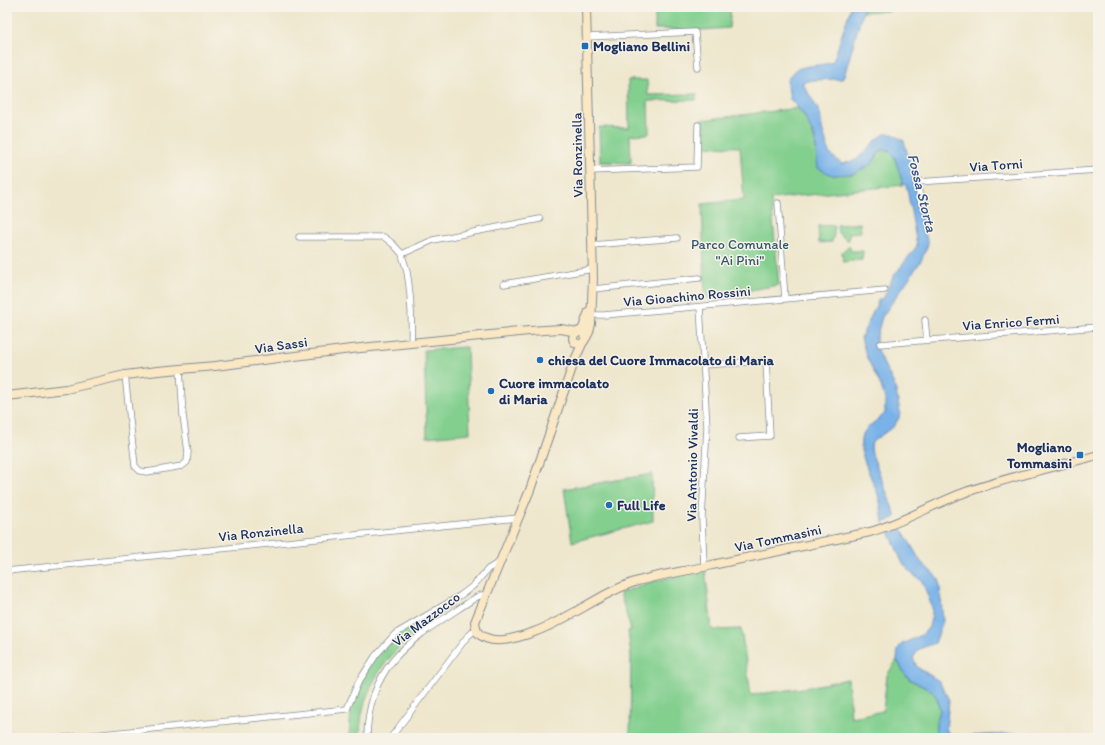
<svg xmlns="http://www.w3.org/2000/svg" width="1105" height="745" viewBox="0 0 1105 745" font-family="Itim,sans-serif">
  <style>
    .green { fill: #82cf8e; stroke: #4e7f76 }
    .water { fill: #78b2e9; stroke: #4a70a4 }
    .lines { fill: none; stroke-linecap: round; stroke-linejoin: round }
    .street-casing { stroke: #848b96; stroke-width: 7 }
    .secondary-casing { stroke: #848b96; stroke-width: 10 }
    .street { stroke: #fff; stroke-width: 5.5 }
    .secondary { stroke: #fae7c3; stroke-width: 8 }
    .poi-dot { fill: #1f6fb2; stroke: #f7f3e8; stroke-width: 1.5 }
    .labels { text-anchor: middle; stroke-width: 3; stroke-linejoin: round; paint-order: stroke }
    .poi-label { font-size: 14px; font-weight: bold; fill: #1b2f5e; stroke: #f7f3e8; text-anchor: start }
    .street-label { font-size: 14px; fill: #1b2f5e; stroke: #f7f3e8 }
    .park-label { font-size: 14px; fill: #35576a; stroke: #f7f3e8 }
    .water-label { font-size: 15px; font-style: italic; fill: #375688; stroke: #f7f3e8 }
  </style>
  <rect width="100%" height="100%" fill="#f7f3e8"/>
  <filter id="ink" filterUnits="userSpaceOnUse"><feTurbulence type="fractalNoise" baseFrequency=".025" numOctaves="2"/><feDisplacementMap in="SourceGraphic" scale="8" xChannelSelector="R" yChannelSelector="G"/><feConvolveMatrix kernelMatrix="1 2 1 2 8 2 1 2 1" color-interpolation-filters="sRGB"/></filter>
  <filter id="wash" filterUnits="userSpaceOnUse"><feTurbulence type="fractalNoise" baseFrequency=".012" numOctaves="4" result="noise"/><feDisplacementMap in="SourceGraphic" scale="16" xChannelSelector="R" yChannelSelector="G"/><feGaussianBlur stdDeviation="0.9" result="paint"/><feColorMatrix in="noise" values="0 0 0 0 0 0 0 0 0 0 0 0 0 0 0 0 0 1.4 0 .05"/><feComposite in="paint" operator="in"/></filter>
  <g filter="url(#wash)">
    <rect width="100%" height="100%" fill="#eee7cd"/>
    <!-- green -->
    <path class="green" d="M 655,7 L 731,7 L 729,28 L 702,30 L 655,29 Z
      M 864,7 L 889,7 L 889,11 L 862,12 Z
      M 628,80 L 647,80 L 648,95 L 697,94 L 696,100 L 648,101 L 649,134 L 630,135 L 631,163 L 600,162 L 599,127 L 629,128 Z
      M 798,108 C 814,127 816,145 819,168 L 872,164 L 881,150 L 889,150 L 895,158 L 903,185 L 771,199 L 779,285 L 705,298 L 702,204 L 744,200 L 740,147 L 701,146 L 701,120 Z
      M 860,223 L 861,232 L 849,233 L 849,240 L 847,240 L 838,233 L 837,225 Z
      M 834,225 L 834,234 L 832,242 L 819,243 L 818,226 Z
      M 849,245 L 851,251 L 863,251 L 862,260 L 843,262 L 842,252 Z
      M 467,347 L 470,433 L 427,437 L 424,350 Z
      M 652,474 L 653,521 L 572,542 L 564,489 Z
      M 705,568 L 712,630 L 741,629 L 751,695 L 803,688 L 848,679 L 851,717 L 883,711 L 887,675 L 897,660 L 904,673 L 910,680 L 932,691 L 937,698 L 940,711 L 936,724 L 936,736 L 937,738 L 630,738 L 631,656 L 628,631 L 631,630 L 620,593 L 647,583 Z
      M 452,607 C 403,637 359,677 360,738 L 349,738 L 351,709 L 363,672 L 391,638 L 429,612 Z"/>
    <!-- water -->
    <path class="water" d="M 851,7 L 864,7 L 845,73 L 842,79 L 815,80 L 802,82 L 820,113 L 822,128 L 829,153 L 842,164 L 856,160 L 876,140 L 885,134 L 893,134 L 904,141 L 916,186 L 919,209 L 928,244 L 921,261 L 882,317 L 876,339 L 876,345 L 878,353 L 893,382 L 896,391 L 900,412 L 899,418 L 894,426 L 872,442 L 871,447 L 872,454 L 896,517 L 883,523 C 882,515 881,506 879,498 C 875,483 854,448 863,434 C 870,423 878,421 885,413 L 885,399 L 881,386 L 867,358 L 861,338 L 879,299 L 883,299 L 893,277 L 917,246 L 907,188 L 905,184 L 903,185 L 895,158 L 889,150 L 881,150 L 872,164 L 853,174 L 832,175 L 818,168 L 815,138 L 804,115 L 790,99 L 787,80 C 790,77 792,72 795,70 C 804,65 822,66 833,62 Z
      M 900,526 L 921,562 L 939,579 L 943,621 L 935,643 L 919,649 L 913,658 L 917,667 L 939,681 L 949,700 L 946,729 L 950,734 L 964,736 L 1034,733 L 1039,735 L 1044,738 L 937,738 L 936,736 L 936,724 L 940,711 L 937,698 L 932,691 L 911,680 L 904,673 L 897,660 L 898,649 L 902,644 L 922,635 L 929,627 L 932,614 L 932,607 L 922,581 L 911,573 L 902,562 L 889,531 Z"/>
  </g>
  <g filter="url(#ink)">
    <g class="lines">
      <defs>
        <path id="street" d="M 587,37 L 695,32 L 698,67
          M 590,171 L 697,167 L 698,125
          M 778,203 L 785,299
          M 921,203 L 917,182 L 1098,170
          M 299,237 L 384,237 L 393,244 L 402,254
          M 592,245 L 677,238
          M 504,284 L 593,269
          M 593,289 L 699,278
          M 700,307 L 707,427 L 702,518 L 704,567
          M 591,315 L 604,315 L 885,290
          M 925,320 L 927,340
          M 411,343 C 412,320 411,295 407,272 C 406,266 403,260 402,254 L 433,240 L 540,219
          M 880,344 L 1098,327
          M 703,365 L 766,361 L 770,436 L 739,438
          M 125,375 L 135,466 L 140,471 L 147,472 L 182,466 L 187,462 L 188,452 L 183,415 L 180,369
          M 7,571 L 518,518
          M 63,738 L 347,709 L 358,683 L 376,655 L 395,634 L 461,595 L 473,586 L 488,569 L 501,561
          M 367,738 C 368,659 417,637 475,598 L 481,595 L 486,596
          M 393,738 L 392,736 L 467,637 L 476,629"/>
        <path id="secondary" d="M573 338a6 6 0 1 1 12 0a6 6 0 1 1-12 0Z
          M 579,332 L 583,328 L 589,311
          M 586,338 L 589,332 L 591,324 L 593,278 L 586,7
          M 582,344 L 574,362 L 530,490 L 475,622 L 477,632 C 491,647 517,638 534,632 C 571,619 601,592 638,581 C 662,574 688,571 712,565 C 765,554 817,543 870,532 C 904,522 933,504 966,492 C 1009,477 1054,467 1098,455
          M 7,396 L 66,389 L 125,375 L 158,371 L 215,366 L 351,349 L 529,331 L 561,329 L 577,332"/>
      </defs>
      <!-- street casing -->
      <use href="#street" class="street-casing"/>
      <!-- secondary casing -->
      <use href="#secondary" class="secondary-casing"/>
      <!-- street -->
      <use href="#street" class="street"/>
      <!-- secondary -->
      <use href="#secondary" class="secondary"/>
    </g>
  </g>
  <!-- markers -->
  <g class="poi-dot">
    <rect x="581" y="42" width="8" height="8" rx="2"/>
    <circle cx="540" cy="360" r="4"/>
    <circle cx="491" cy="391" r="4"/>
    <rect x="1076" y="451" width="8" height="8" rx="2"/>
    <circle cx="609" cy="505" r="4"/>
  </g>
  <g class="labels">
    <!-- poi labels -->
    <g class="poi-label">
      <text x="593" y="51">Mogliano Bellini</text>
      <text x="548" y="365">chiesa del Cuore Immacolato di Maria</text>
      <text x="499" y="388">Cuore immacolato<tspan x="499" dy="16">di Maria</tspan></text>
      <text x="1072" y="452" text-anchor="end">Mogliano<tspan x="1072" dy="16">Tommasini</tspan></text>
      <text x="617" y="510">Full Life</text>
    </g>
    <!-- street labels -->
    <g class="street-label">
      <text transform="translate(577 155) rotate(-91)" y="5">Via Ronzinella</text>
      <text transform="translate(996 165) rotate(-4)" y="5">Via Torni</text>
      <text transform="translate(687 296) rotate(-5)" y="5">Via Gioachino Rossini</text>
      <text transform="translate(1011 322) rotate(-4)" y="5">Via Enrico Fermi</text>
      <text transform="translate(281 345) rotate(-8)" y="5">Via Sassi</text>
      <text transform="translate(692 465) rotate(-89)" y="5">Via Antonio Vivaldi</text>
      <text transform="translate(261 532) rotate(-6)" y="5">Via Ronzinella</text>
      <text transform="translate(778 538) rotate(-12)" y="5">Via Tommasini</text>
      <text transform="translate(426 619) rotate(-37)" y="5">Via Mazzocco</text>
    </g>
    <!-- park labels -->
    <g class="park-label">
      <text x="740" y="249">Parco Comunale<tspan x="740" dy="16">"Ai Pini"</tspan></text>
    </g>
    <!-- water labels -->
    <g class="water-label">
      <text transform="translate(922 193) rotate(76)" y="5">Fossa Storta</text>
    </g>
  </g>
  <!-- margin -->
  <rect width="1105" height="745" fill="none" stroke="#f7f3e8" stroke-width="24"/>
</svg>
